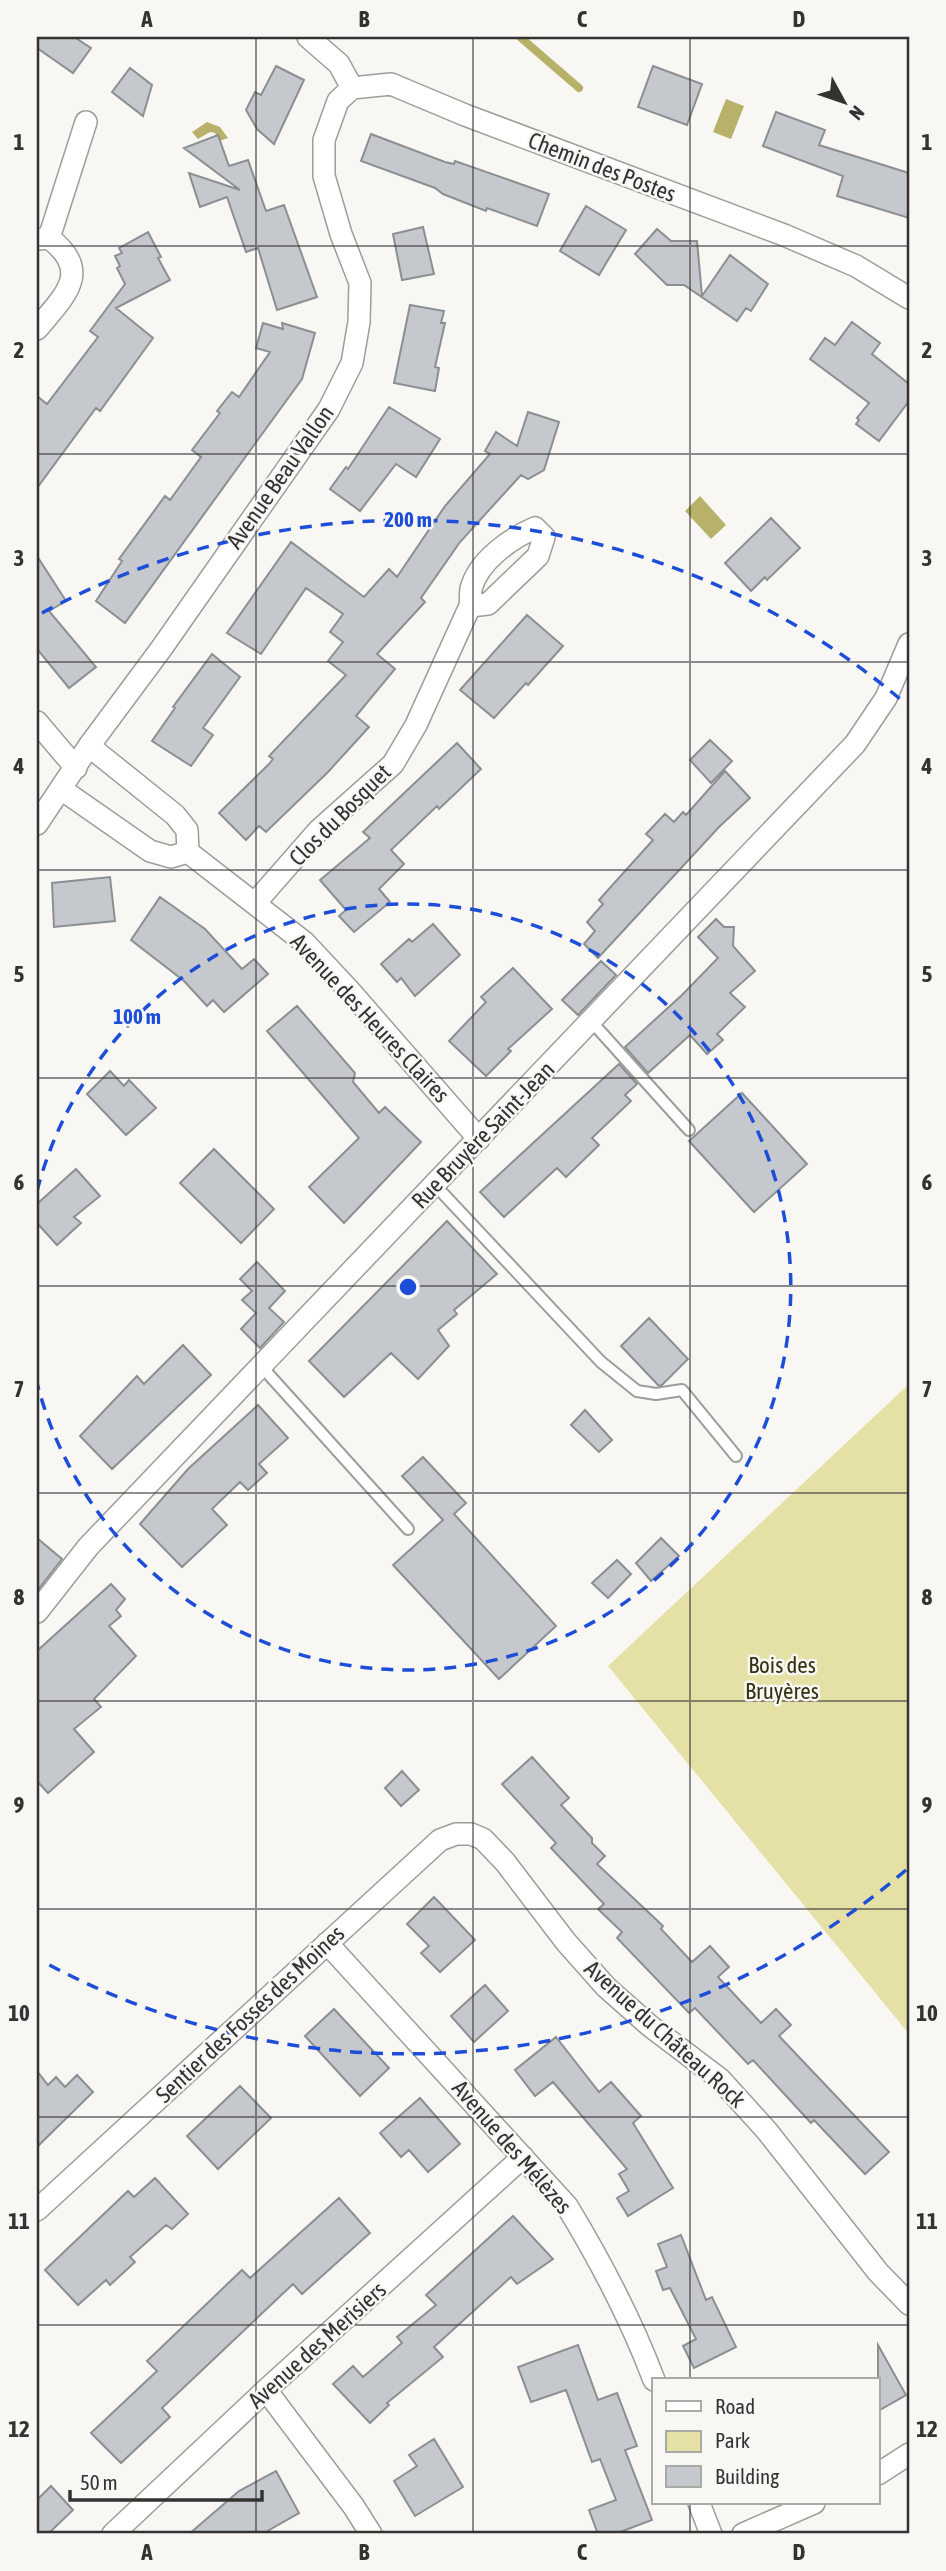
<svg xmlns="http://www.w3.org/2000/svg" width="946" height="2571" viewBox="0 0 946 2571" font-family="'Asap Condensed',sans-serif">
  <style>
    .green { fill: #e5e0a6 }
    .water { fill: #b8b169 }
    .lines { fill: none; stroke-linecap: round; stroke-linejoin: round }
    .stream { stroke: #b8b169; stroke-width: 8 }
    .building { fill: #c5c8cc; stroke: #8c8f92; stroke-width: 2 }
    .service-casing { stroke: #9d9d99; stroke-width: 14 }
    .minor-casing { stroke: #9d9d99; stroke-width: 24 }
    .service { stroke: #fff; stroke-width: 10 }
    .minor { stroke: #fff; stroke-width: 21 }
    .grid { fill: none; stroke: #333331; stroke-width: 2; stroke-opacity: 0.55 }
    .ring { fill: none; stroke: #1d4ed8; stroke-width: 3.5; stroke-dasharray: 12 9 }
    .labels { text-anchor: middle; stroke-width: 5; stroke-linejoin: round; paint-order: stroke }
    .street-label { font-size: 23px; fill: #333331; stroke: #f8f7f3 }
    .park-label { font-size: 23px; fill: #353111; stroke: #f8f7f3 }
    .centre { fill: #1d4ed8; stroke: #f8f7f3; stroke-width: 3.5 }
    .ring-label { font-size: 21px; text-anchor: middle; font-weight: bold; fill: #1d4ed8; stroke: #f8f7f3; stroke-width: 5; stroke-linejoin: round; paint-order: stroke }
    .neatline { fill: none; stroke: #333331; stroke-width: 2.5 }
    .grid-label { font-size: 23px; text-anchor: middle; font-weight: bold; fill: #333331 }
  </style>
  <rect width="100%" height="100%" fill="#f8f7f3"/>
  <!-- green -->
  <path class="green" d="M 909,1384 L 909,2034 L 608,1666 Z"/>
  <!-- water -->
  <path class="water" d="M 726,99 L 744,106 L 731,139 L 713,132 Z
    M 207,122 L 220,127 L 228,138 L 219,141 L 215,133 L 210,132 L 198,139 L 192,132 Z
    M 700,496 L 726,525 L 711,539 L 685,511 Z"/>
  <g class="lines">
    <!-- stream -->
    <path class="stream" d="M 520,37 L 579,88"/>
  </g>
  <!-- building -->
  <path class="building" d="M 37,37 L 74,37 L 91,48 L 73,73 L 37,48 Z
    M 276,66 L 304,80 L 274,144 L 257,129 L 246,110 L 255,92 L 261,95 Z
    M 653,66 L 702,84 L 687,125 L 638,107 Z
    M 130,68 L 152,85 L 143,116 L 112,92 Z
    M 776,112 L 825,130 L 819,145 L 909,173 L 909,218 L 837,196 L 843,176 L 763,146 Z
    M 371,134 L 445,162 L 454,164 L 455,161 L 549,194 L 537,226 L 487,208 L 486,211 L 443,194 L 435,188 L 361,161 Z
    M 218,135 L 229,166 L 248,160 L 266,211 L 284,205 L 317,297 L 277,310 L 258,248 L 246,252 L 227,197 L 200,207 L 189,173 L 240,190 L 184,148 Z
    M 586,206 L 626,230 L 599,275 L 560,251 Z
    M 423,227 L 434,274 L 402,280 L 393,234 Z
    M 657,229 L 671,241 L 697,241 L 702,296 L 730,255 L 768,284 L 751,311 L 746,308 L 737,321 L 684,285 L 667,285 L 635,254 Z
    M 148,232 L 161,257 L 158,258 L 170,280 L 116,308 L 153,338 L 100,411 L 96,408 L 37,488 L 37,396 L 47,404 L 98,337 L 90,331 L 125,284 L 117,268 L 120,266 L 115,256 L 122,253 L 119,248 Z
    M 410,305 L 444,311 L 441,323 L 445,323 L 435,367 L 439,368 L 435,391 L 394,383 Z
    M 852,322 L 880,343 L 872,354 L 909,384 L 909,401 L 879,441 L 856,424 L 859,420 L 857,418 L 869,403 L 810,359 L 825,338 L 835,345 Z
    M 263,323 L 283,329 L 282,323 L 315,333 L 302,379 L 125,623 L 96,601 L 122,561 L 119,559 L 165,496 L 170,500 L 201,457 L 192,450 L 220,413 L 217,411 L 232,392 L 239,397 L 270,352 L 256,348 Z
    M 389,407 L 440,439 L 416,477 L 396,464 L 360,511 L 330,489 L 346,467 L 348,469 Z
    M 528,412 L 559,422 L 544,470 L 528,479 L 521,475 L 460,542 L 421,598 L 425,602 L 377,654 L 395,669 L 356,716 L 369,727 L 328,772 L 266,832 L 259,826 L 246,840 L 219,813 L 269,764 L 273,759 L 269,756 L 346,675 L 328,661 L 343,642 L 330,632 L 343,614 L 306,588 L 261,654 L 227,633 L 291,542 L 364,597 L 389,569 L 397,577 L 445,506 L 490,454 L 485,451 L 496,432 L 517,446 Z
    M 771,518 L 800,548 L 767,580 L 765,577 L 751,591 L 725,563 Z
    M 37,556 L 66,601 L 49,611 L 96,667 L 69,688 L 37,649 Z
    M 527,615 L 563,646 L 528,685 L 526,683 L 494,718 L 460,690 Z
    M 212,654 L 240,677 L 203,728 L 213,735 L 191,766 L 152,741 L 175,708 L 173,707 Z
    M 710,740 L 732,761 L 711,783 L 690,760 Z
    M 457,743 L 481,769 L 439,809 L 437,806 L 391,850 L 404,864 L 379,889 L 390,902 L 354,932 L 339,916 L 346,910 L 320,880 L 370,838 L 363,832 Z
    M 725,771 L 750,798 L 719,827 L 598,958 L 584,944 L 595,931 L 587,922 L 603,904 L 599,900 L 653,840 L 646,834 L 665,814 L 674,822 L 683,812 L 686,815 Z
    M 110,877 L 115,921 L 54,927 L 52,883 Z
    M 160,897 L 205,929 L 242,969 L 254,959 L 268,974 L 224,1012 L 213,1000 L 207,1006 L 184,981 L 131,940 Z
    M 716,919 L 724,927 L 734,927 L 733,946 L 755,971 L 730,993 L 745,1007 L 717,1034 L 723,1040 L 707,1054 L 690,1035 L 648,1073 L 625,1047 L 682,995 L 718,958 L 698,937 Z
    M 433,924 L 460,955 L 415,996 L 401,978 L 397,982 L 381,964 L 409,939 L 412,942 Z
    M 601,961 L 616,975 L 578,1015 L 562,1000 Z
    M 513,968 L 552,1009 L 508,1049 L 511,1051 L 486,1076 L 449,1041 L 486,1002 L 481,997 Z
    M 297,1006 L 355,1073 L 353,1082 L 379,1113 L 385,1107 L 421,1142 L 344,1223 L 309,1187 L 359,1138 L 267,1031 Z
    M 619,1064 L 637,1084 L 625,1095 L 631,1101 L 592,1138 L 599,1145 L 566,1177 L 557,1168 L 504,1217 L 480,1192 Z
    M 110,1071 L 124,1086 L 129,1080 L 156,1108 L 126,1135 L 87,1094 Z
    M 742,1093 L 807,1164 L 754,1212 L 689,1141 Z
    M 214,1149 L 274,1209 L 241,1243 L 180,1183 Z
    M 76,1169 L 100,1196 L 74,1217 L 81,1223 L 57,1245 L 37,1223 L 37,1204 Z
    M 447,1221 L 497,1274 L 454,1310 L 457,1314 L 438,1330 L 449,1346 L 418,1379 L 391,1353 L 344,1397 L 309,1361 Z
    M 257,1262 L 285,1291 L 269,1308 L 284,1322 L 260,1348 L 241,1329 L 256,1313 L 242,1300 L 252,1291 L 240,1279 Z
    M 649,1318 L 688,1359 L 662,1385 L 659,1386 L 621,1346 Z
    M 183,1345 L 211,1375 L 112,1469 L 80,1436 L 137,1376 L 144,1384 Z
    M 258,1405 L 288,1438 L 259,1464 L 267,1473 L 248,1490 L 240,1482 L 212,1509 L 227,1525 L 182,1567 L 140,1524 L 188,1469 Z
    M 585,1410 L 612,1440 L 599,1452 L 571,1425 Z
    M 423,1457 L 466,1503 L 454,1514 L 556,1626 L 499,1679 L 393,1565 L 443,1520 L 402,1476 Z
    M 37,1538 L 62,1559 L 37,1591 Z
    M 661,1538 L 679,1556 L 651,1581 L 636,1563 Z
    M 617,1560 L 631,1574 L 608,1598 L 592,1583 Z
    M 111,1584 L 125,1599 L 116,1610 L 121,1616 L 109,1626 L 136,1656 L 94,1699 L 101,1707 L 74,1729 L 94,1752 L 48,1793 L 37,1781 L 37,1651 Z
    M 532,1757 L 569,1798 L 561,1805 L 592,1838 L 592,1843 L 605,1856 L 597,1864 L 663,1926 L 661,1929 L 692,1962 L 710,1946 L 729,1967 L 718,1977 L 761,2023 L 776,2009 L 791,2025 L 779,2036 L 889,2152 L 865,2174 L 814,2120 L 811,2123 L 753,2060 L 748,2064 L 695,2008 L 689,2013 L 617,1938 L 622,1932 L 598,1909 L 604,1904 L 551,1848 L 556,1843 L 502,1784 Z
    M 402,1771 L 419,1790 L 401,1806 L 385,1788 Z
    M 434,1897 L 475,1940 L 440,1972 L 421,1953 L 429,1946 L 407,1924 Z
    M 485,1985 L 508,2011 L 474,2042 L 451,2016 Z
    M 334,2009 L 389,2068 L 360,2096 L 305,2036 Z
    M 556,2037 L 599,2092 L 611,2082 L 641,2116 L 633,2123 L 673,2188 L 628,2216 L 617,2198 L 629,2191 L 619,2174 L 627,2169 L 553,2082 L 535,2096 L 515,2070 Z
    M 37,2071 L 48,2085 L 56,2077 L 65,2087 L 77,2075 L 93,2092 L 37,2147 Z
    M 240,2086 L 271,2118 L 218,2169 L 187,2136 Z
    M 420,2098 L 460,2144 L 428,2172 L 409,2150 L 401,2157 L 380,2133 Z
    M 155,2178 L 188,2214 L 172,2229 L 166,2225 L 130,2257 L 135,2262 L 110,2285 L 106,2280 L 78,2305 L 45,2270 L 128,2191 L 134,2197 Z
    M 339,2198 L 370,2233 L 302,2294 L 293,2284 L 162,2408 L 170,2417 L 121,2463 L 91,2433 L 157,2371 L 147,2361 L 242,2270 L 250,2278 Z
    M 513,2216 L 553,2259 L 517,2284 L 511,2277 L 434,2347 L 443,2357 L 387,2403 L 389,2405 L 370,2423 L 333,2384 L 353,2366 L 363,2377 L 402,2343 L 397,2337 L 436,2305 L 426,2295 Z
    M 681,2235 L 706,2300 L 712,2297 L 736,2347 L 694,2368 L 683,2346 L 696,2339 L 670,2288 L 663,2290 L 656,2271 L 667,2267 L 658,2244 Z
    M 578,2345 L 598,2400 L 617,2393 L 637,2446 L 625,2450 L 652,2520 L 615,2534 L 598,2534 L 589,2510 L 616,2500 L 600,2459 L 592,2462 L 566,2390 L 531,2402 L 518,2367 Z
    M 878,2345 L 906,2395 L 878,2411 Z
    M 434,2439 L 463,2487 L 415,2516 L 394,2481 L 417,2466 L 409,2455 Z
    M 276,2471 L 299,2513 L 262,2534 L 189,2534 L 239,2491 Z
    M 51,2486 L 73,2510 L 48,2534 L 37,2534 L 37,2500 Z"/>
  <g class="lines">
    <defs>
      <path id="service" d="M 591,1021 L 689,1130
        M 435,1185 L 601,1362 L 637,1391 L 656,1394 L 682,1390 L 736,1456
        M 262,1367 L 408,1529"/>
      <path id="minor" d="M 308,37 L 339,64 L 352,88
        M 352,88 L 391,84 L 465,115 L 784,235 L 856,266 L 909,298
        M 49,238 L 86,122
        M 37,239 L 49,238 C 94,272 63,297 37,329
        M 37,722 L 76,768
        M 61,789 L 150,851 L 171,857 L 188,852 L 187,830 L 175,815 L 89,746
        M 37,824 L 89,746 L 161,649 L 329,409 L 352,363 L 359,322 L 360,283 L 341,234 L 324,176 L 324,140 L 338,101 L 352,88
        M 188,852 L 304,942 L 348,989 L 479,1139
        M 255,903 L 319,830 L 393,764 L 416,725 L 470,606 L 488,604 L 538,556 L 544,537 L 535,528 C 511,538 478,561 471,589 C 470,594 471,601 470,606
        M 37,1612 L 88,1547 L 855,744 L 886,698 L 909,644
        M 327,1943 L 567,2206 C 601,2262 631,2319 654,2380
        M 37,2210 L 440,1840 L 456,1834 L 471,1834 L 483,1839 L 505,1862 L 566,1942 L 606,1987 L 650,2026 L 720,2079 L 767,2131 L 878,2272 L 909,2304
        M 266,2390 L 354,2507 L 371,2534
        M 878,2474 L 909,2454
        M 699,2503 L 711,2534
        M 113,2534 L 266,2390 L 523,2157
        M 743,2534 L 814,2503"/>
    </defs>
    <!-- service casing -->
    <use href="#service" class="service-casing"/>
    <!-- minor casing -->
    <use href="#minor" class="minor-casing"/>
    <!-- service -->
    <use href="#service" class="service"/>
    <!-- minor -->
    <use href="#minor" class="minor"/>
  </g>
  <!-- grid -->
  <path class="grid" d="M 256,37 L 256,2534M 473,37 L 473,2534M 690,37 L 690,2380M 37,246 L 909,246M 37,454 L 909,454M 37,662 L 909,662M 37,870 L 909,870M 37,1078 L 909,1078M 37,1286 L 909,1286M 37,1493 L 909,1493M 37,1701 L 909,1701M 37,1909 L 909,1909M 37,2117 L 909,2117M 37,2325 L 909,2325M 690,2503 L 690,2534"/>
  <!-- distance rings -->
  <g class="ring">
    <path d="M37 1191A383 383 0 1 1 37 1383"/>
    <path d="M906 1870A767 767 0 0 1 42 1961M42 613A767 767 0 0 1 906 704"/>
  </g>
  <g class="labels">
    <!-- street labels -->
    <g class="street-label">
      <text transform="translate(602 167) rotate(21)" y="8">Chemin des Postes</text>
      <text transform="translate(280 477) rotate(-55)" y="8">Avenue Beau Vallon</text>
      <text transform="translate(340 815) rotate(-45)" y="8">Clos du Bosquet</text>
      <text transform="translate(370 1018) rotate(47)" y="8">Avenue des Heures Claires</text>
      <text transform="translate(483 1135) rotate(-46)" y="8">Rue Bruyère Saint-Jean</text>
      <text transform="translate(250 2014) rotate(-43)" y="8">Sentier des Fosses des Moines</text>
      <text transform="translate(665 2034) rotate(42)" y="8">Avenue du Château Rock</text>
      <text transform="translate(512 2147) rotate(49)" y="8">Avenue des Mélèzes</text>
      <text transform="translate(317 2345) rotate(-42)" y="8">Avenue des Merisiers</text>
    </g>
    <!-- park labels -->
    <g class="park-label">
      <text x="782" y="1673">Bois des<tspan x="782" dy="26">Bruyères</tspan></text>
    </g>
  </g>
  <circle cx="408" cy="1287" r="10" class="centre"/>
  <g class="ring-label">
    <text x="408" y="527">200 m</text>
    <text x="137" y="1024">100 m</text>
  </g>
  <!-- border -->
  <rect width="946" height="2571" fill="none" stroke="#f8f7f3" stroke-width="77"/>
  <!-- legend -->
  <rect x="652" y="2378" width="228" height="126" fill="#f8f7f3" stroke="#a9a9a5" stroke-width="2"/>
  <rect x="666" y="2401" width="35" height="10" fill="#ffffff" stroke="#a9a9a5" stroke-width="2"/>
  <text x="715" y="2414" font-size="21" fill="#333331">Road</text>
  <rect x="666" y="2431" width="35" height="21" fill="#e5e0a6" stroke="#a9a9a5" stroke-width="2"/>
  <text x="715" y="2448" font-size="21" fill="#333331">Park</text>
  <rect x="666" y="2466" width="35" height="21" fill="#c5c8cc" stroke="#a9a9a5" stroke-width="2"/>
  <text x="715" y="2484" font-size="21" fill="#333331">Building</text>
  <!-- north arrow -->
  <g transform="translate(844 102) rotate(130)" stroke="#f8f7f3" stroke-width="5" paint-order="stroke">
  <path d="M0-5L12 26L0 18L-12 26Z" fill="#333331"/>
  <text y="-10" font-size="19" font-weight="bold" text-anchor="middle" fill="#333331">N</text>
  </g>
  <!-- scale -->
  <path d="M70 2490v10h192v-10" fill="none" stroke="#333331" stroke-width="3.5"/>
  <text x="80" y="2490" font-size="21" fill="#333331" stroke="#f8f7f3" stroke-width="5" paint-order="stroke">50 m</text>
  <rect x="38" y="38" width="870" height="2494" class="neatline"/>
  <g class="grid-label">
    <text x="147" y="27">A</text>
    <text x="364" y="27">B</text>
    <text x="582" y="27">C</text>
    <text x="799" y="27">D</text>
    <text x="19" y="150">1</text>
    <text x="927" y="150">1</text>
    <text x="19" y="358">2</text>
    <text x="927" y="358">2</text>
    <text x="19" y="566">3</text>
    <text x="927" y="566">3</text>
    <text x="19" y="774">4</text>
    <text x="927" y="774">4</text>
    <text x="19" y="982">5</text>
    <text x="927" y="982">5</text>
    <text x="19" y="1190">6</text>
    <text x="927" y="1190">6</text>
    <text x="19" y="1397">7</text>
    <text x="927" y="1397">7</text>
    <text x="19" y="1605">8</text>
    <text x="927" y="1605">8</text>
    <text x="19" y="1813">9</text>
    <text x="927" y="1813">9</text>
    <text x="19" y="2021">10</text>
    <text x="927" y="2021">10</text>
    <text x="19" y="2229">11</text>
    <text x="927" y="2229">11</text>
    <text x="19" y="2437">12</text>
    <text x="927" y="2437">12</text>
    <text x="147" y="2560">A</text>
    <text x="364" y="2560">B</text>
    <text x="582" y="2560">C</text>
    <text x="799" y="2560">D</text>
  </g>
</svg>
